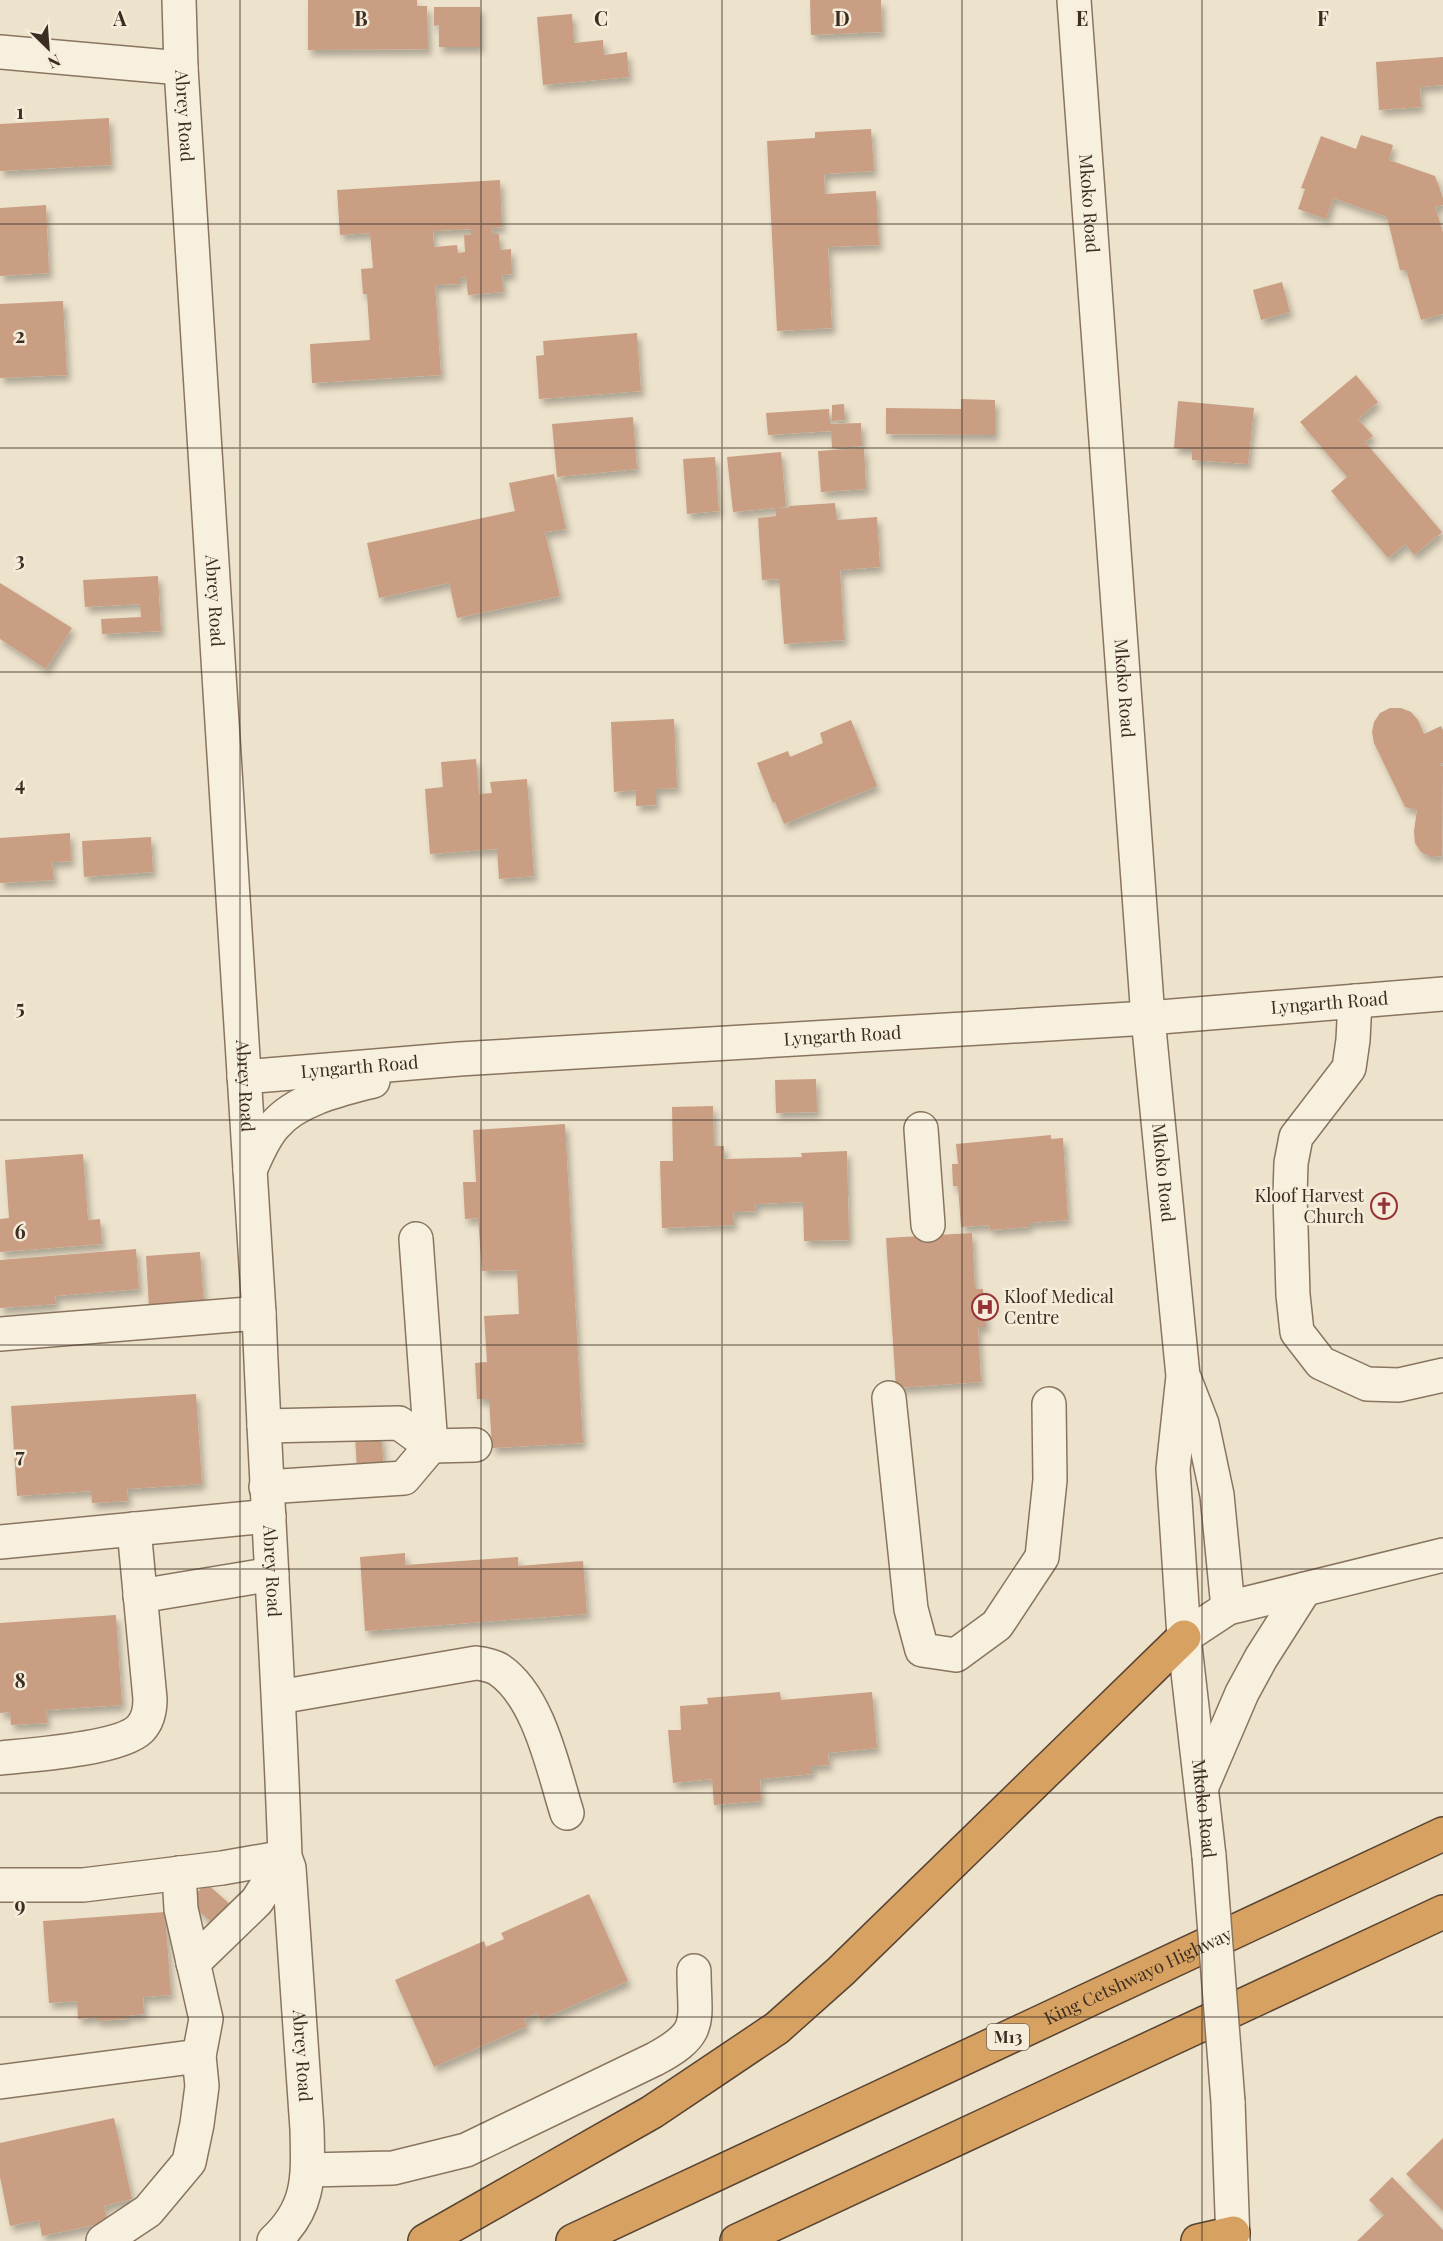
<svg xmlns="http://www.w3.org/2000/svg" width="1443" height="2241" viewBox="0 0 1443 2241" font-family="'Playfair Display',serif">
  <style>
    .building { fill: #c99e83; fill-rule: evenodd; filter: url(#shadow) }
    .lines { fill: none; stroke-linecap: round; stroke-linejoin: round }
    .minor-casing { stroke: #89755f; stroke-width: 36 }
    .highway-casing { stroke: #584333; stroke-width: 36 }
    .minor { stroke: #f8f0de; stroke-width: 33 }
    .highway { stroke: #d6a161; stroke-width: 33 }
    .minor-bridge-casing { stroke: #89755f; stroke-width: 36; stroke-linecap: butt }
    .minor-bridge { stroke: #f8f0de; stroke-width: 33 }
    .grid { fill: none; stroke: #3b2d22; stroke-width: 1.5; stroke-opacity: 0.55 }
    .labels { text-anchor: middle; stroke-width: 5; stroke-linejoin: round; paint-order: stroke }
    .shield { fill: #f5ecda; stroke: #736659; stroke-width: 1.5 }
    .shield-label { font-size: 16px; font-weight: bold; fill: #3b2d22 }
    .street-label { font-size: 18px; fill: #3b2d22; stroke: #f5ecda }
    .poi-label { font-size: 18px; fill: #3b2d22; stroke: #f5ecda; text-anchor: end }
    .grid-label { font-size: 20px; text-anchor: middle; font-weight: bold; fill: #3b2d22; stroke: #f5ecda; stroke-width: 5; stroke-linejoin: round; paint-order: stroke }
  </style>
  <defs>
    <filter id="shadow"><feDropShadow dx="3.5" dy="6" stdDeviation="3" flood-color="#0004"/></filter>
  </defs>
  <rect width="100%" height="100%" fill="#ede2cb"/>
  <!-- building -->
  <path class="building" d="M 308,0 L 417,0 L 417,6 L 427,6 L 428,49 L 308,50 Z
    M 810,0 L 881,0 L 882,32 L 811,35 Z
    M 434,7 L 480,7 L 480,47 L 439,47 L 439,25 L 434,26 Z
    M 572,14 L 574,43 L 603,40 L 604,55 L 627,52 L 629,77 L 543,85 L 537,17 Z
    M 1443,57 L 1443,85 L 1420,87 L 1421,107 L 1379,110 L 1376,62 Z
    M 109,118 L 111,165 L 0,171 L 0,124 Z
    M 871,129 L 874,171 L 824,174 L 825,194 L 876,191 L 879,245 L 828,247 L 832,328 L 777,331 L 767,141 L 815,138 L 815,132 Z
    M 1361,135 L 1393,145 L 1389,160 L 1435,176 L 1443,198 L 1443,205 L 1435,207 L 1443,232 L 1443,314 L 1421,320 L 1406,270 L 1400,270 L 1387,217 L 1333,198 L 1326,219 L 1298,209 L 1305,189 L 1301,188 L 1321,136 L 1356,149 Z
    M 500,180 L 502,227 L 492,228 L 493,234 L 499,234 L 500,250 L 511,249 L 512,274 L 502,275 L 503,292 L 468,295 L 466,277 L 459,278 L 459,284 L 435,285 L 441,375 L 312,383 L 310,344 L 370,340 L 367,294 L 363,294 L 361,269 L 373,268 L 370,233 L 340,235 L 337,190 ZM 471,229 L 471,235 L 464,235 L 465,252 L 458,253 L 457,245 L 434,247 L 433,231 Z
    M 46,205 L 49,273 L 0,276 L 0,208 Z
    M 1282,282 L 1290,312 L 1261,320 L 1253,290 Z
    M 63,301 L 67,375 L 0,378 L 0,304 Z
    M 637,333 L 641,391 L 539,399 L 536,356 L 544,355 L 543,341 Z
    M 1356,375 L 1378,402 L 1358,419 L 1373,436 L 1365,442 L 1442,532 L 1414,555 L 1405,544 L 1388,558 L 1331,491 L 1347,477 L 1300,422 Z
    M 961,399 L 995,400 L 995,435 L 886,434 L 886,408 L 961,409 Z
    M 1178,401 L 1254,408 L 1248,464 L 1192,460 L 1192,449 L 1174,448 Z
    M 844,404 L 845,420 L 832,421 L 832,405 Z
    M 829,409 L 830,424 L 861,423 L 862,446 L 832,448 L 831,431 L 768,435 L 766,413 Z
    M 633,417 L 637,469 L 557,477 L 552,424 Z
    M 864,448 L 866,489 L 821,492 L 818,451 Z
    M 781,452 L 786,507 L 778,508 L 789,508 L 789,506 L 835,503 L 837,520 L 877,517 L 880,567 L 840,570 L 844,640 L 784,644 L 779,579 L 762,580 L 758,518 L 776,516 L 775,508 L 733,512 L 727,457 Z
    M 715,457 L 719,511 L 687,514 L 683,459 Z
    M 554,474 L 566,529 L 545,532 L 560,596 L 457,618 L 449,583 L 379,598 L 367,543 L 515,511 L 509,483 Z
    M 158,576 L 161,631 L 102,634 L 101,619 L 141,617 L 140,604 L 85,607 L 83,580 Z
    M 0,583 L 72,628 L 46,669 L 0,639 Z
    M 1390,708 L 1401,708 L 1411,712 L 1418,720 L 1424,734 L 1441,726 L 1443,730 L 1443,763 L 1439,765 L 1443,766 L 1442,856 L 1431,857 L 1421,852 L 1415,843 L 1414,831 L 1417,810 L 1405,807 L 1374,743 L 1372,732 L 1374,722 L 1380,713 Z
    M 674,719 L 677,788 L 656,789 L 656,805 L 636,806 L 636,790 L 614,792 L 611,722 Z
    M 851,720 L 877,786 L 784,824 L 775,802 L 773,803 L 757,763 L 788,751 L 790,757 L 823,743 L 820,733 Z
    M 476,759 L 479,794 L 492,793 L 490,782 L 527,779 L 534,876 L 499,879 L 497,849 L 430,854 L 425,789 L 443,787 L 441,762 Z
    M 70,833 L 71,861 L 52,862 L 54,880 L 0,883 L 0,838 Z
    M 151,837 L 153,872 L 84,877 L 82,841 Z
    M 816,1079 L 817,1112 L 776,1113 L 775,1080 Z
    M 713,1106 L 714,1146 L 724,1146 L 724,1159 L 802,1157 L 801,1153 L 847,1151 L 849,1240 L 804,1241 L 803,1202 L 755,1204 L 756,1211 L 733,1212 L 734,1225 L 662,1228 L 660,1161 L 673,1161 L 672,1107 Z
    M 565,1124 L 583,1443 L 492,1448 L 489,1399 L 477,1399 L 475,1363 L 487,1362 L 484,1316 L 519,1314 L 517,1270 L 482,1271 L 478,1218 L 465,1219 L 463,1182 L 476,1182 L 473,1130 Z
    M 1051,1135 L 1051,1139 L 1063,1138 L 1068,1220 L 1029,1223 L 1029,1227 L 990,1230 L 989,1225 L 961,1227 L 958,1186 L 953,1186 L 952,1164 L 958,1164 L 956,1144 Z
    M 83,1154 L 88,1220 L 100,1219 L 102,1244 L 0,1252 L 0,1219 L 9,1218 L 5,1160 Z
    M 972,1233 L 975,1289 L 983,1289 L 986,1327 L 978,1327 L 981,1382 L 896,1388 L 886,1238 Z
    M 136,1249 L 139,1289 L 55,1296 L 56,1304 L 0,1308 L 0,1260 Z
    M 200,1252 L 204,1304 L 149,1308 L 146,1256 Z
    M 196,1394 L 202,1484 L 127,1489 L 128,1501 L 92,1503 L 91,1491 L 17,1496 L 11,1406 Z
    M 381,1434 L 384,1468 L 357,1470 L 355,1436 Z
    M 405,1553 L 405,1565 L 518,1557 L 518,1566 L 583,1561 L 587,1614 L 365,1631 L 360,1557 Z
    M 116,1615 L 122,1705 L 46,1710 L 47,1723 L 11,1725 L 10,1712 L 0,1713 L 0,1623 Z
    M 780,1692 L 781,1700 L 872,1692 L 877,1748 L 828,1753 L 829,1765 L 812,1766 L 812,1774 L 760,1779 L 761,1801 L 714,1805 L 712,1779 L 673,1783 L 668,1730 L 681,1730 L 680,1706 L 708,1704 L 707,1698 Z
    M 206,1883 L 231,1905 L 214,1924 L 188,1902 Z
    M 589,1894 L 628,1981 L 540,2020 L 537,2013 L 524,2019 L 527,2026 L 434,2067 L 395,1980 L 484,1941 L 486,1947 L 504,1939 L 501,1933 Z
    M 165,1912 L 171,1995 L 143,1997 L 144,2014 L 126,2016 L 126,2019 L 97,2021 L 97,2017 L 78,2019 L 77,2001 L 49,2003 L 43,1921 Z
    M 114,2118 L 132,2199 L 104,2206 L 108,2222 L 42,2236 L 39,2220 L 10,2226 L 0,2177 L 0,2143 Z
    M 1443,2138 L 1443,2211 L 1406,2174 Z
    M 1392,2177 L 1443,2230 L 1443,2241 L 1357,2241 L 1384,2215 L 1369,2200 Z"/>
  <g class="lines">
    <defs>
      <g id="minor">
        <path id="s1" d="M 179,0 L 181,68 L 259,1313 C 266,1494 279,1676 285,1857 L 289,1868 L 307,2129 C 308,2175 311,2207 274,2241"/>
        <path id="s2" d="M 1074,0 L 1148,1018 L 1183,1376 L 1173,1469 L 1184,1637 L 1209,1856"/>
        <path d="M 0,52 L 181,68"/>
        <path d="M 1355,1001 L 1353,1040 L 1349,1068 L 1296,1137 L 1291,1163 L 1290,1195 L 1293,1295 L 1297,1332 L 1321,1363 L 1367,1384 L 1399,1385 L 1443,1375"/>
        <path id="s3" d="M 244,1077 L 459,1059 L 1148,1018 L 1443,994"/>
        <path d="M 921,1129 L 928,1225"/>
        <path d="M 250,1170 C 257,1155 263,1138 275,1125 C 297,1099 342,1089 373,1081"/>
        <path d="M 0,1334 L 259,1313"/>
        <path d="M 1185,1380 L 1202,1424 L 1217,1495 L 1228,1608"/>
        <path d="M 889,1398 L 911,1609 L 922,1650 L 956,1655 L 997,1625 L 1042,1557 L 1050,1480 L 1049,1404"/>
        <path d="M 264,1426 L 399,1423 L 431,1446 L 475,1445"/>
        <path d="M 266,1487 L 404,1478 L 431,1446 L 416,1239"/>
        <path d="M 0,1542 L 269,1516"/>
        <path d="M 140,1596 L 272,1574"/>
        <path d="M 1184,1637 L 1228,1608 L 1443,1555"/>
        <path d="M 279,1697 L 476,1663 C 484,1664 491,1665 498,1669 C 539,1696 553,1769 567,1813"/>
        <path d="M 0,1758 C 31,1755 120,1749 140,1729 C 148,1721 150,1710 150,1699 L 134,1529"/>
        <path d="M 1203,1784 L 1242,1693 L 1261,1658 L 1305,1589"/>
        <path d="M 0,1885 L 83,1885 L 222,1868 L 285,1857"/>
        <path d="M 193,1963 L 257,1901 L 285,1857"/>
        <path d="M 0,2082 L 199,2056"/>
        <path d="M 1228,2102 L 1233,2241"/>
        <path d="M 308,2170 L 393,2168 L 466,2150 L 655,2059 C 705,2032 694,2022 694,1971"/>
        <path d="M 103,2241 L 148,2211 L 189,2162 L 197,2124 L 202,2086 L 199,2056 L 206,2019 L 181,1909 L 179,1873"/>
      </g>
      <g id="highway">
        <path d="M 425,2241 L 652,2112 L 777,2028 L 841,1971 L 1184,1637"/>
        <path id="s4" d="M 573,2241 L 1443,1834"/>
        <path d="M 737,2241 L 1443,1912"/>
        <path d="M 1198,2241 L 1233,2233"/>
      </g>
    </defs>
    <!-- minor casing -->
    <use href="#minor" class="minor-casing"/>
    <!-- highway casing -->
    <use href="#highway" class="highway-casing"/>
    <!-- minor -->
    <use href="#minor" class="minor"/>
    <!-- highway -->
    <use href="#highway" class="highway"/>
    <defs>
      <path id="minor-bridge" d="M 1209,1856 L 1228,2102"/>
    </defs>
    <!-- minor-bridge casing -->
    <use href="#minor-bridge" class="minor-bridge-casing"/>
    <!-- minor-bridge -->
    <use href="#minor-bridge" class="minor-bridge"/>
  </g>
  <!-- grid -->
  <path class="grid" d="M 240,0 L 240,2241M 481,0 L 481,2241M 722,0 L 722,2241M 962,0 L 962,2241M 1202,0 L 1202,2241M 0,224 L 1443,224M 0,448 L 1443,448M 0,672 L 1443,672M 0,896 L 1443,896M 0,1120 L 1443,1120M 0,1345 L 1443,1345M 0,1569 L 1443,1569M 0,1793 L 1443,1793M 0,2017 L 1443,2017"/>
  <!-- icons -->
  <defs>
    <symbol id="church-ring" viewBox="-11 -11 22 22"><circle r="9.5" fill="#f5ecda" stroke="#953235" stroke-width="1.5"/><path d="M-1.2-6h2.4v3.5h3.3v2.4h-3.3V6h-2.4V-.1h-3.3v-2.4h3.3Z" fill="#953235"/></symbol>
    <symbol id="hospital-ring" viewBox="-11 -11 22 22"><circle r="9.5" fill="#f5ecda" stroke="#953235" stroke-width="1.5"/><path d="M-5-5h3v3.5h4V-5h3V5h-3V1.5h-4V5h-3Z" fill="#953235"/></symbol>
  </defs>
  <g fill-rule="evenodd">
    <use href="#church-ring" x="1369" y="1191" width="30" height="30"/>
    <use href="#hospital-ring" x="970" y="1292" width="30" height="30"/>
  </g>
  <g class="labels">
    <!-- shield labels -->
    <rect class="shield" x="987" y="2024" width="42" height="26" rx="4.5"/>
    <g class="shield-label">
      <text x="1008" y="2043">M13</text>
    </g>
    <!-- street labels -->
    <g class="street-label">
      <text dy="6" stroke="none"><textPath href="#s1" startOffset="116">Abrey Road</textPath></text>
      <text dy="6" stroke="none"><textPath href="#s2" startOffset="204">Mkoko Road</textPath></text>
      <text dy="6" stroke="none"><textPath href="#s1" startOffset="602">Abrey Road</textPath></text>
      <text dy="6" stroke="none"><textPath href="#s2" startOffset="690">Mkoko Road</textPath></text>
      <text dy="6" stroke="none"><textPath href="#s3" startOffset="1088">Lyngarth Road</textPath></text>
      <text dy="6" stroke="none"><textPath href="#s3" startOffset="600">Lyngarth Road</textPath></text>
      <text dy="6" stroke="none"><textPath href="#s3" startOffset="116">Lyngarth Road</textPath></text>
      <text dy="6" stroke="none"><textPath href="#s1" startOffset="1088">Abrey Road</textPath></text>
      <text dy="6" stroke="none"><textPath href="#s2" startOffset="1176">Mkoko Road</textPath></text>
      <text dy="6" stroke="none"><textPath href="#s1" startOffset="1574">Abrey Road</textPath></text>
      <text dy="6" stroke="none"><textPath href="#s2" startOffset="1815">Mkoko Road</textPath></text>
      <text dy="6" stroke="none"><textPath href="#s4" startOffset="624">King Cetshwayo Highway</textPath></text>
      <text dy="6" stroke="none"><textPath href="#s1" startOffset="2060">Abrey Road</textPath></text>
    </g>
    <!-- poi labels -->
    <g class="poi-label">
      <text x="1364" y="1202">Kloof Harvest<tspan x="1364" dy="21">Church</tspan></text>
      <text x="1004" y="1303" text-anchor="start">Kloof Medical<tspan x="1004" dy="21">Centre</tspan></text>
    </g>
  </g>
  <g class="grid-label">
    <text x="120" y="26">A</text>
    <text x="361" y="26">B</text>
    <text x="601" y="26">C</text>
    <text x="842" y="26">D</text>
    <text x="1082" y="26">E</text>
    <text x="1323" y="26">F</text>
    <text x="20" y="119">1</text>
    <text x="20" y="343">2</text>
    <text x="20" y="567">3</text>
    <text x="20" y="791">4</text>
    <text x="20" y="1015">5</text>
    <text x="20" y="1239">6</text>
    <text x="20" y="1463">7</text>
    <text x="20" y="1688">8</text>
    <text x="20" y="1912">9</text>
  </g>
  <!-- north arrow -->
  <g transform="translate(48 48) rotate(155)" stroke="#f5ecda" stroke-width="4.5" paint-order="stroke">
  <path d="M0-4.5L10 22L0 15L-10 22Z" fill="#3b2d22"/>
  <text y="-9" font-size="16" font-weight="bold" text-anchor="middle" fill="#3b2d22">N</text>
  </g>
</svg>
